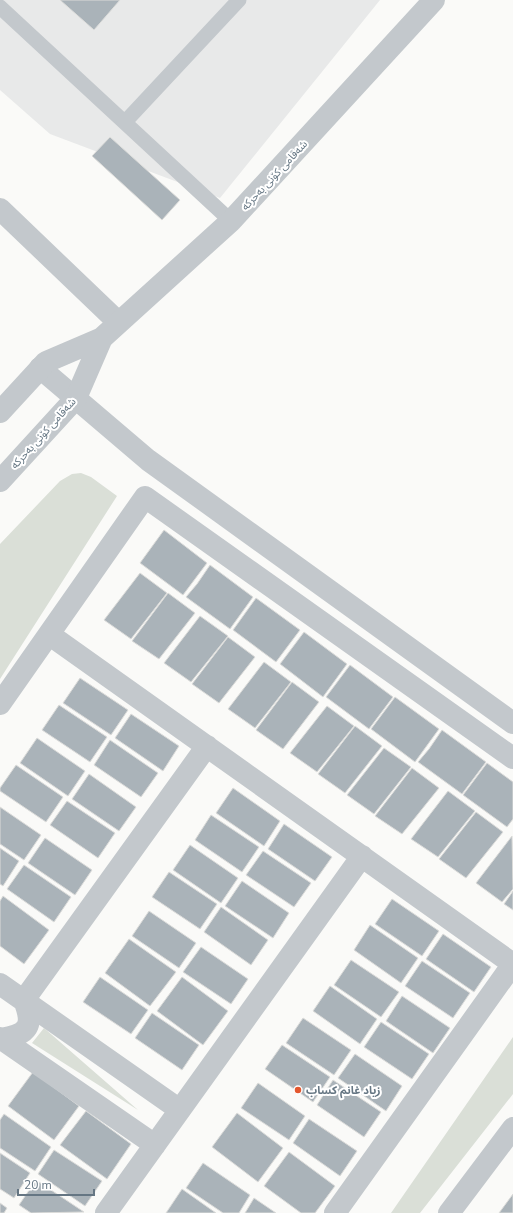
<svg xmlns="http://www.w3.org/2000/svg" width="513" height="1213" viewBox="0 0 513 1213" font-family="'Nunito Sans','Noto Sans Arabic',sans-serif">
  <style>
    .built { fill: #e8e9e9 }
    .green { fill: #dadfd7 }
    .building { fill: #aab3b9; stroke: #dcdcda }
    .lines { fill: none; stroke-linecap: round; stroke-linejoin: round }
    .service { stroke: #c3c8cc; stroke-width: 15 }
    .minor { stroke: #c3c8cc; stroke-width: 22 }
    .tertiary { stroke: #c3c8cc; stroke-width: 22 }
    .poi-dot { fill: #e4572e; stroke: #fff; stroke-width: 1.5 }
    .labels { text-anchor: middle; stroke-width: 4; stroke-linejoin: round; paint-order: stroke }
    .street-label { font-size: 11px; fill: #657683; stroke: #fff }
    .poi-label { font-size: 11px; font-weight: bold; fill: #657683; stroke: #fff; text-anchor: start }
  </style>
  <rect width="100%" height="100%" fill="#fafaf8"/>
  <!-- built -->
  <path class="built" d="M 0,0 L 380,0 L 220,198 L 50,134 L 0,90 Z"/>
  <!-- green -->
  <path class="green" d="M 81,473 L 91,477 L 117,496 L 0,679 L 0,544 L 60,481 L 72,474 Z
    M 44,1028 L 138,1110 L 32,1043 Z
    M 513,1037 L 513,1094 L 420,1213 L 391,1213 Z"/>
  <!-- building -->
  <path class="building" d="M 60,0 L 120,0 L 94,30 Z
    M 110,137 L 180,200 L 162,220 L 92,156 Z
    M 164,530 L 207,563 L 183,595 L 140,563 Z
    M 210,565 L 253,597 L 230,629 L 186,597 L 197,584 Z
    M 140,573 L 167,593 L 131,639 L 104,620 Z
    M 168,593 L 195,613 L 159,659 L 132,641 Z
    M 256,598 L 300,630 L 276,662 L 233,630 Z
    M 200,616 L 228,636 L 191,682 L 164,663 Z
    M 304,632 L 347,664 L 323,697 L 280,664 Z
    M 228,637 L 255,657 L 219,703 L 192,684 Z
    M 264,662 L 291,682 L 255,728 L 228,709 Z
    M 350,665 L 393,697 L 369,729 L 326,697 Z
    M 80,678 L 128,710 L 111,735 L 63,703 Z
    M 292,682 L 319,702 L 283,749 L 256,730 Z
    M 395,697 L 439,729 L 415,762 L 371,729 Z
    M 59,705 L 107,737 L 90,762 L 42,730 Z
    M 327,706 L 354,726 L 317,772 L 290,753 Z
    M 131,714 L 179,746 L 163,771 L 115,738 Z
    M 355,726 L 382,746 L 345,793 L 318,774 Z
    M 442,730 L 486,762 L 462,794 L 418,762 L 429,749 Z
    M 37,738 L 85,771 L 68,796 L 20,763 Z
    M 110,740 L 158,773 L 141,797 L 94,765 Z
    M 384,748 L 411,767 L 374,814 L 347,795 Z
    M 487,763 L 513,782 L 513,819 L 507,827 L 463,795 Z
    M 16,765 L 63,797 L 46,822 L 0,791 L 0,788 Z
    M 412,768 L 439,788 L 402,834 L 375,816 Z
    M 89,774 L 136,807 L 119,831 L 72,799 Z
    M 233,788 L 280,821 L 264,846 L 216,813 Z
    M 448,791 L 475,811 L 438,857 L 411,839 Z
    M 67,801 L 115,833 L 98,858 L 50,825 Z
    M 0,807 L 41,835 L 24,860 L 0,844 Z
    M 476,812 L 503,832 L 466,878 L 439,859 Z
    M 211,815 L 259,847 L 242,872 L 195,840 Z
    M 284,824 L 332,857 L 315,881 L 268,849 Z
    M 512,836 L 513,889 L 502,902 L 476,883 Z
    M 45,838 L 92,870 L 75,895 L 28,863 Z
    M 190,845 L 238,878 L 221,903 L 173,870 Z
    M 0,848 L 19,861 L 3,886 L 0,884 Z
    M 263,851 L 311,883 L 294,907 L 246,875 Z
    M 24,865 L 71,897 L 54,922 L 7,889 Z
    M 169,872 L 217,904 L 200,929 L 152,897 Z
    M 242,881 L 289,913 L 273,938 L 225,906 Z
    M 513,891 L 513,910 L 504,904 Z
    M 3,896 L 49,930 L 24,964 L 0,946 L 0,901 Z
    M 392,899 L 439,931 L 422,956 L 375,924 Z
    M 221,907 L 268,940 L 251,965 L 204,932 Z
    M 149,911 L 196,943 L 179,968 L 132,936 Z
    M 370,925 L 418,958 L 401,983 L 354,950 Z
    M 443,934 L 491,967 L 474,992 L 426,959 Z
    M 129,939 L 176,972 L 150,1006 L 105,973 Z
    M 201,947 L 248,979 L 231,1004 L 183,972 Z
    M 351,960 L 399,992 L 381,1017 L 334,985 Z
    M 422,961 L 470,993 L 453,1018 L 405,986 Z
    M 100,977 L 148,1010 L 131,1034 L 83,1002 Z
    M 182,977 L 228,1011 L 203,1045 L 157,1011 Z
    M 330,986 L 377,1019 L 360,1044 L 313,1011 Z
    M 402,996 L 450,1028 L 433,1053 L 386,1021 Z
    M 152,1013 L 199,1045 L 182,1070 L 135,1038 Z
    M 303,1018 L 351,1050 L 334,1075 L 286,1043 Z
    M 381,1022 L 429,1054 L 412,1079 L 364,1047 Z
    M 282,1045 L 330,1077 L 313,1102 L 265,1069 Z
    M 355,1054 L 402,1086 L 386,1111 L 338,1078 Z
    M 33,1072 L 79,1106 L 54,1140 L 8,1106 Z
    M 333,1080 L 381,1112 L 364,1137 L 317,1105 Z
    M 258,1083 L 305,1116 L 289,1140 L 241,1108 Z
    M 86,1111 L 131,1144 L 107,1179 L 60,1145 Z
    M 237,1113 L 283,1148 L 258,1182 L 212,1147 Z
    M 4,1114 L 51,1147 L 35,1171 L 0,1148 L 0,1120 Z
    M 309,1119 L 357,1151 L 340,1176 L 293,1143 Z
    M 54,1150 L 102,1181 L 85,1206 L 38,1174 Z
    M 289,1152 L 335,1186 L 315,1213 L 301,1213 L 264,1186 Z
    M 0,1153 L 30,1173 L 14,1198 L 0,1189 Z
    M 203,1163 L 250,1195 L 239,1213 L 223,1213 L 186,1188 Z
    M 36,1180 L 84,1212 L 31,1213 L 19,1205 Z
    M 182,1189 L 216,1213 L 166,1213 Z
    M 513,1194 L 513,1213 L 499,1213 Z
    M 254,1198 L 276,1213 L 245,1213 Z
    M 0,1203 L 7,1208 L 4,1213 L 0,1213 Z"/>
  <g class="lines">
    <!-- service -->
    <path class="service" d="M 0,7 L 231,221
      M 125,122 L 239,0"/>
    <!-- minor -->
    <path class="minor" d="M 0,209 L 118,322
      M 40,368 L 148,460 L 513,723
      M 50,635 L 513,964
      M 0,704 L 145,497 L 513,758
      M 0,984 L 180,1110
      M 0,1038 L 155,1145
      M 1,1039 C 29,1034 34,1026 24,1000 L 207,746
      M 106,1213 L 362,856
      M 335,1213 L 513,964
      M 449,1213 L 513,1128"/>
    <!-- tertiary -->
    <path class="tertiary" d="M 0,412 L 46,362 L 102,338 L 231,221 L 434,0
      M 0,481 L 76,398 L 102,338"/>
  </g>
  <!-- markers -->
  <circle class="poi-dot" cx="298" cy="1090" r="4"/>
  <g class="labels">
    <!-- street labels -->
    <g class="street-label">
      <text transform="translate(274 175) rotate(-47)" y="4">شەقامی کۆنی بەحرکە</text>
      <text transform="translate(43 433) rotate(-48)" y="4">شەقامی کۆنی بەحرکە</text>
    </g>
    <!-- poi labels -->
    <g class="poi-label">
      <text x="306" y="1094">زياد غانم كساب</text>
    </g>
  </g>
  <!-- scale -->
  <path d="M18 1189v6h76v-6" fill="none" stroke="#657683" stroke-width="2"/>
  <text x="24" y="1189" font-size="12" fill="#657683" stroke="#ffffff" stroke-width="3" paint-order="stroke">20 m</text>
</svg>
